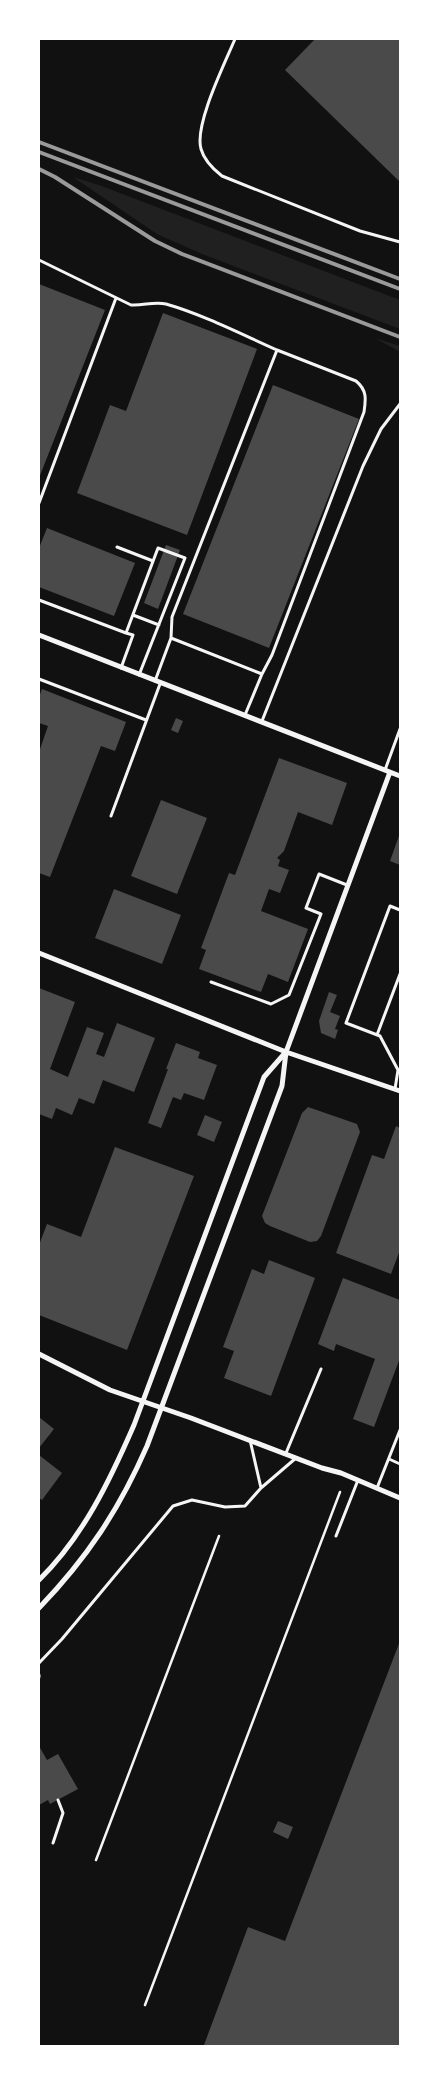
<svg xmlns="http://www.w3.org/2000/svg" width="439" height="2085" viewBox="0 0 439 2085" font-family="Montserrat,sans-serif">
  <style>
    .green { fill: #202020 }
    .building { fill: #4a4a4a }
    .lines { fill: none; stroke-linecap: round; stroke-linejoin: round }
    .path { stroke: #f5f5f5; stroke-width: 2.5 }
    .service { stroke: #f5f5f5; stroke-width: 3 }
    .minor { stroke: #f5f5f5; stroke-width: 5 }
    .rail { stroke: #9a9a9a; stroke-width: 4 }
  </style>
  <rect width="100%" height="100%" fill="#111"/>
  <!-- green -->
  <path class="green" d="M 73,177 L 99,185 L 400,300 L 400,329 L 202,254 L 157,234 Z
    M 375,338 L 400,346 L 400,352 Z"/>
  <!-- building -->
  <path class="building" d="M 315,39 L 400,39 L 400,182 L 285,70 Z
    M 39,284 L 105,310 L 39,478 Z
    M 163,313 L 257,349 L 187,535 L 77,493 L 110,405 L 126,411 Z
    M 273,385 L 359,419 L 269,648 L 183,614 Z
    M 47,528 L 135,563 L 114,616 L 39,587 L 39,548 Z
    M 166,545 L 180,550 L 158,609 L 144,603 Z
    M 42,689 L 126,722 L 115,751 L 101,746 L 50,877 L 39,873 L 39,752 L 48,726 L 39,723 L 39,697 Z
    M 176,718 L 183,721 L 178,733 L 171,730 Z
    M 279,758 L 347,783 L 332,825 L 298,812 L 284,851 L 277,858 L 280,860 L 278,866 L 289,870 L 280,893 L 269,889 L 261,911 L 308,929 L 288,982 L 268,974 L 261,992 L 199,969 L 206,950 L 201,948 L 229,873 L 235,875 Z
    M 161,800 L 207,818 L 177,894 L 131,876 Z
    M 400,833 L 400,865 L 390,861 Z
    M 114,889 L 181,915 L 162,964 L 95,938 Z
    M 39,988 L 75,1002 L 50,1069 L 68,1077 L 87,1027 L 104,1033 L 96,1054 L 104,1057 L 117,1023 L 155,1038 L 134,1092 L 103,1080 L 94,1104 L 79,1098 L 72,1115 L 56,1108 L 52,1119 L 39,1114 Z
    M 329,992 L 337,995 L 330,1012 L 340,1016 L 335,1029 L 338,1030 L 335,1039 L 321,1033 L 319,1021 Z
    M 176,1043 L 200,1052 L 198,1058 L 217,1065 L 204,1100 L 184,1093 L 181,1100 L 173,1097 L 161,1128 L 148,1123 L 168,1069 L 166,1069 Z
    M 308,1107 L 357,1124 L 360,1132 L 321,1236 L 317,1241 L 310,1242 L 270,1226 L 265,1223 L 262,1216 L 302,1113 Z
    M 205,1115 L 222,1122 L 214,1142 L 197,1135 Z
    M 396,1126 L 400,1128 L 400,1250 L 391,1274 L 336,1253 L 372,1155 L 384,1159 Z
    M 115,1147 L 194,1176 L 127,1350 L 39,1315 L 39,1245 L 47,1224 L 81,1237 Z
    M 269,1260 L 315,1278 L 271,1396 L 224,1378 L 234,1351 L 223,1347 L 252,1269 L 264,1274 Z
    M 343,1278 L 400,1300 L 400,1358 L 374,1427 L 353,1419 L 375,1359 L 336,1344 L 334,1351 L 318,1344 Z
    M 39,1417 L 54,1429 L 39,1448 Z
    M 39,1455 L 62,1473 L 42,1500 L 39,1498 Z
    M 400,1641 L 400,2046 L 208,2046 L 204,2045 L 248,1927 L 285,1941 Z
    M 39,1746 L 47,1760 L 58,1754 L 78,1789 L 50,1804 L 48,1800 L 39,1805 Z
    M 278,1821 L 293,1827 L 288,1839 L 273,1832 Z"/>
  <g class="lines">
    <!-- path -->
    <path class="path" d="M 96,1860 L 219,1536
      M 145,2005 L 340,1492"/>
    <!-- service -->
    <path class="service" d="M 235,39 C 225,63 194,125 201,149 C 204,160 213,169 222,176 L 360,231 L 400,242
      M 39,260 L 131,305 C 143,306 154,301 166,304 C 204,315 241,334 277,350
      M 39,503 L 116,298
      M 117,547 L 153,561
      M 39,600 L 126,633
      M 133,615 L 159,625
      M 171,638 L 262,674
      M 121,668 L 133,635 L 126,633 L 158,548 L 185,558 L 139,675
      M 39,679 L 146,720
      M 155,681 L 171,638 L 172,617 L 277,350 L 356,381 C 367,390 366,399 364,412 L 272,655 L 262,674 L 245,715
      M 262,721 L 363,466 L 381,429 L 400,404
      M 385,770 L 400,729
      M 111,816 L 160,684
      M 211,982 L 271,1004 L 289,995 L 321,914 L 306,908 L 319,874 L 347,885
      M 377,1035 L 400,974
      M 395,1089 L 398,1070 L 380,1036 L 346,1023 L 390,906 L 400,910
      M 286,1453 L 321,1369
      M 389,1459 L 400,1464
      M 261,1488 L 296,1458
      M 377,1488 L 400,1430
      M 336,1536 L 358,1480
      M 39,1663 L 62,1639 L 173,1506 L 192,1500 L 225,1507 L 245,1506 L 261,1488 L 250,1440
      M 39,1675 L 39,1677
      M 53,1843 L 63,1813 L 58,1800"/>
    <!-- minor -->
    <path class="minor" d="M 39,635 L 400,776
      M 39,953 L 286,1052 L 400,1091
      M 39,1354 L 110,1390 L 191,1418 L 322,1468 L 341,1473 L 400,1498
      M 39,1580 C 83,1537 110,1480 134,1425 L 264,1077 L 285,1053
      M 39,1608 C 87,1558 119,1510 147,1446 L 282,1086 L 286,1052 L 390,772"/>
    <!-- rail -->
    <path class="rail" d="M 39,142 L 400,279
      M 39,152 L 400,289
      M 39,169 L 55,177 L 155,241 L 182,254 L 400,337"/>
  </g>
  <!-- border -->
  <rect width="439" height="2085" fill="none" stroke="#ffffff" stroke-width="80"/>
</svg>
